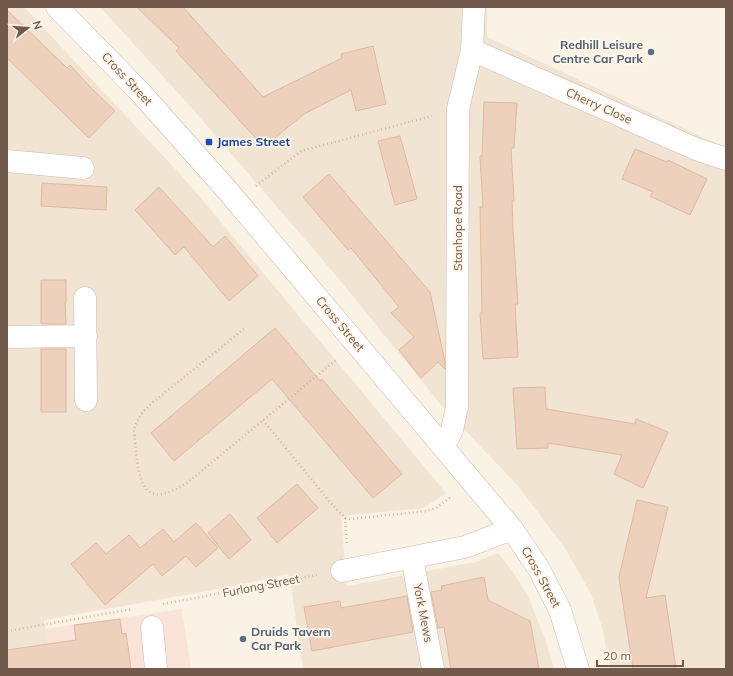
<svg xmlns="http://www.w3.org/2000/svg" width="733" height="676" viewBox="0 0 733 676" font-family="Mulish,sans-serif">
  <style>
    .residential { fill: #f1e4d3 }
    .commercial { fill: #fae3d8 }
    .building { fill: #eed1bd; stroke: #dfb89f }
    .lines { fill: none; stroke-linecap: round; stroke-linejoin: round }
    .minor-casing { stroke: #cbbaab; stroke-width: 23 }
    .path { stroke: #d2b5a1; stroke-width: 2.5; stroke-dasharray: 1 3; stroke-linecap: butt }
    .minor { stroke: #fff; stroke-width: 22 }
    .service-dot { fill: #5c6f8a; stroke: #fef6e9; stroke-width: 1.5 }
    .transit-dot { fill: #1a4fb4; stroke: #fef6e9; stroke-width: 1.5 }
    .labels { text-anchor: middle; stroke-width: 3.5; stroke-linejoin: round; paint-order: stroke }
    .service-label { font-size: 12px; font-weight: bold; fill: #4e5e75; stroke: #fef6e9; text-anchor: end }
    .street-label { font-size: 12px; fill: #71594b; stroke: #fef6e9 }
    .transit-label { font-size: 12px; font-weight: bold; fill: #164399; stroke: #fef6e9; text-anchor: start }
  </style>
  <rect width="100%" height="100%" fill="#faf2e4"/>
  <!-- residential -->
  <path class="residential" d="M 7,7 L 23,7 L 26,9 L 180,174 L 206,204 L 446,493 L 424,508 L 341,516 L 347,586 L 476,562 L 498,553 L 511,569 L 528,596 L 546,642 L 554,669 L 303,669 L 291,586 L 288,574 L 224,588 L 44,620 L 51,669 L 7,669 Z
    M 100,7 L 487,7 L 487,37 L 726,148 L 726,669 L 610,669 L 603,630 L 591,594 L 565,548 L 518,486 L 442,406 L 334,273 L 247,172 L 189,105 Z"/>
  <!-- commercial -->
  <path class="commercial" d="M 182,609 L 191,669 L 51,669 L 45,629 Z"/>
  <!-- building -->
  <path class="building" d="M 137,7 L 183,7 L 263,97 L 342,58 L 341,54 L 373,46 L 386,104 L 356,111 L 351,90 L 304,114 L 264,147 L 176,51 L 179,48 Z
    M 7,10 L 67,68 L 70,65 L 91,88 L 115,111 L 89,138 L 7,58 Z
    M 484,102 L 517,103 L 514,148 L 511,148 L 514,201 L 512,201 L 513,229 L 518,304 L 515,304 L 518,357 L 483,359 L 480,313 L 482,313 L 480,207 L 483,207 L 480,156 L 482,156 Z
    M 400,136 L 417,199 L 395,205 L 378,141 Z
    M 635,149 L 667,162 L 668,160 L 707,179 L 690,215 L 650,196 L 653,192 L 622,179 Z
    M 329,174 L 430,292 L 445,362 L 445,369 L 438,362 L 421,378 L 399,350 L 414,337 L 391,313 L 399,307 L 351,248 L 348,250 L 303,197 Z
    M 42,183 L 107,187 L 106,210 L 41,206 Z
    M 159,187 L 213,247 L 225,236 L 258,276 L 229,301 L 184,247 L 175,255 L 135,210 Z
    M 41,280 L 66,280 L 66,303 L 65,303 L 66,324 L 41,324 Z
    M 275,328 L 320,381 L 322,379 L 402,474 L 373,498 L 272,379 L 174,461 L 151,433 Z
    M 41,349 L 66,349 L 66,412 L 41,412 Z
    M 545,387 L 546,409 L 635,424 L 636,419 L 668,432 L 643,488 L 614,474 L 622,455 L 548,443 L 548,448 L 517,449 L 513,388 Z
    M 297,484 L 318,508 L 277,543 L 257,518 Z
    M 637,500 L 668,507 L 646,598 L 665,595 L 676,669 L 633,669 L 619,577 Z
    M 230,514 L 251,540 L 229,559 L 208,533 Z
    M 196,523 L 218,548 L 196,567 L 186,556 L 162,576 L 153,564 L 105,605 L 71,564 L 96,543 L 106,554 L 129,535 L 140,548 L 163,529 L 174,542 Z
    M 484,577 L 488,600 L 530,621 L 539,669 L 451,669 L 444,627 L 438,628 L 431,592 L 442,590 L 441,586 Z
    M 407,596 L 413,632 L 312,651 L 304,607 L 340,601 L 341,608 Z
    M 120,619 L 122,634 L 126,633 L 131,669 L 7,669 L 7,650 L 76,640 L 74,625 Z"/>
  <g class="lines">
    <defs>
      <path id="minor" d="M 57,7 L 140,92 L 227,190 L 512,529 L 539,569 L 560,610 L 578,669
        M 472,50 L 696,149 L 726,159
        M 7,161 L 83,168
        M 85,298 L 86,400
        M 7,337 L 86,336
        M 443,447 L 452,430 L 457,407 L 458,109 L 472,50 L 474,7
        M 412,558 L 433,669
        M 342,571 L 465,547 L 512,529
        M 152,627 L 156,669"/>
    </defs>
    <!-- minor casing -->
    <use href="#minor" class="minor-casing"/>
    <!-- path -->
    <path class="path" d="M 256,186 L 301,151 L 432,116
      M 244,329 L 152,403 C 143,411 137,418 134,430 C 136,444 136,488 152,493 C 163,498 177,488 187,483 L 336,360
      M 263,420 L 329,501 L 345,518 L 350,519 L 426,511 L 436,508 L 452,496
      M 345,518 L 347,544
      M 163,604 L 317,575
      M 7,631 L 133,609"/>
    <!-- minor -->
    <use href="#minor" class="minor"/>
  </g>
  <!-- markers -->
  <g class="service-dot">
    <circle cx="651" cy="52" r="4"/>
    <circle cx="243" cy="639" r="4"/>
  </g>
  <rect class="transit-dot" x="205" y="138" width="8" height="8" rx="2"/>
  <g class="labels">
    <!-- service labels -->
    <g class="service-label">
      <text x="643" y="49">Redhill Leisure<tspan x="643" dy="14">Centre Car Park</tspan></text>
      <text x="251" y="636" text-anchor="start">Druids Tavern<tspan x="251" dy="14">Car Park</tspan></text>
    </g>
    <!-- street labels -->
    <g class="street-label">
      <text transform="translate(127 79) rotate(47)" y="4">Cross Street</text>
      <text transform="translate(599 106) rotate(24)" y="4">Cherry Close</text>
      <text transform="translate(458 228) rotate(-90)" y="4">Stanhope Road</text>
      <text transform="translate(340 324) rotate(50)" y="4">Cross Street</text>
      <text transform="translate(541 577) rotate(61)" y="4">Cross Street</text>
      <text transform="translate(261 586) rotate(-11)" y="4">Furlong Street</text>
      <text transform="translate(423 613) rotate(79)" y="4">York Mews</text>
    </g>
    <!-- transit labels -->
    <g class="transit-label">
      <text x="217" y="146">James Street</text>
    </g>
  </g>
  <!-- border -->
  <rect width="733" height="676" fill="none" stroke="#71594b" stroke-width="16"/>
  <!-- north arrow -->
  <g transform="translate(28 28) rotate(73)" stroke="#fef6e9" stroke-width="3" paint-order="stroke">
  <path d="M0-3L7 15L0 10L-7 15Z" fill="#71594b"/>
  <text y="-6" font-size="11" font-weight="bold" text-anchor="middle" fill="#71594b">N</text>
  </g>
  <!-- scale -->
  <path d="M597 660v6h86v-6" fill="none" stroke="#71594b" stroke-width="2"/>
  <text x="603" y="660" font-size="12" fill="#71594b" stroke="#fef6e9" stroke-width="3" paint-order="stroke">20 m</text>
</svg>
